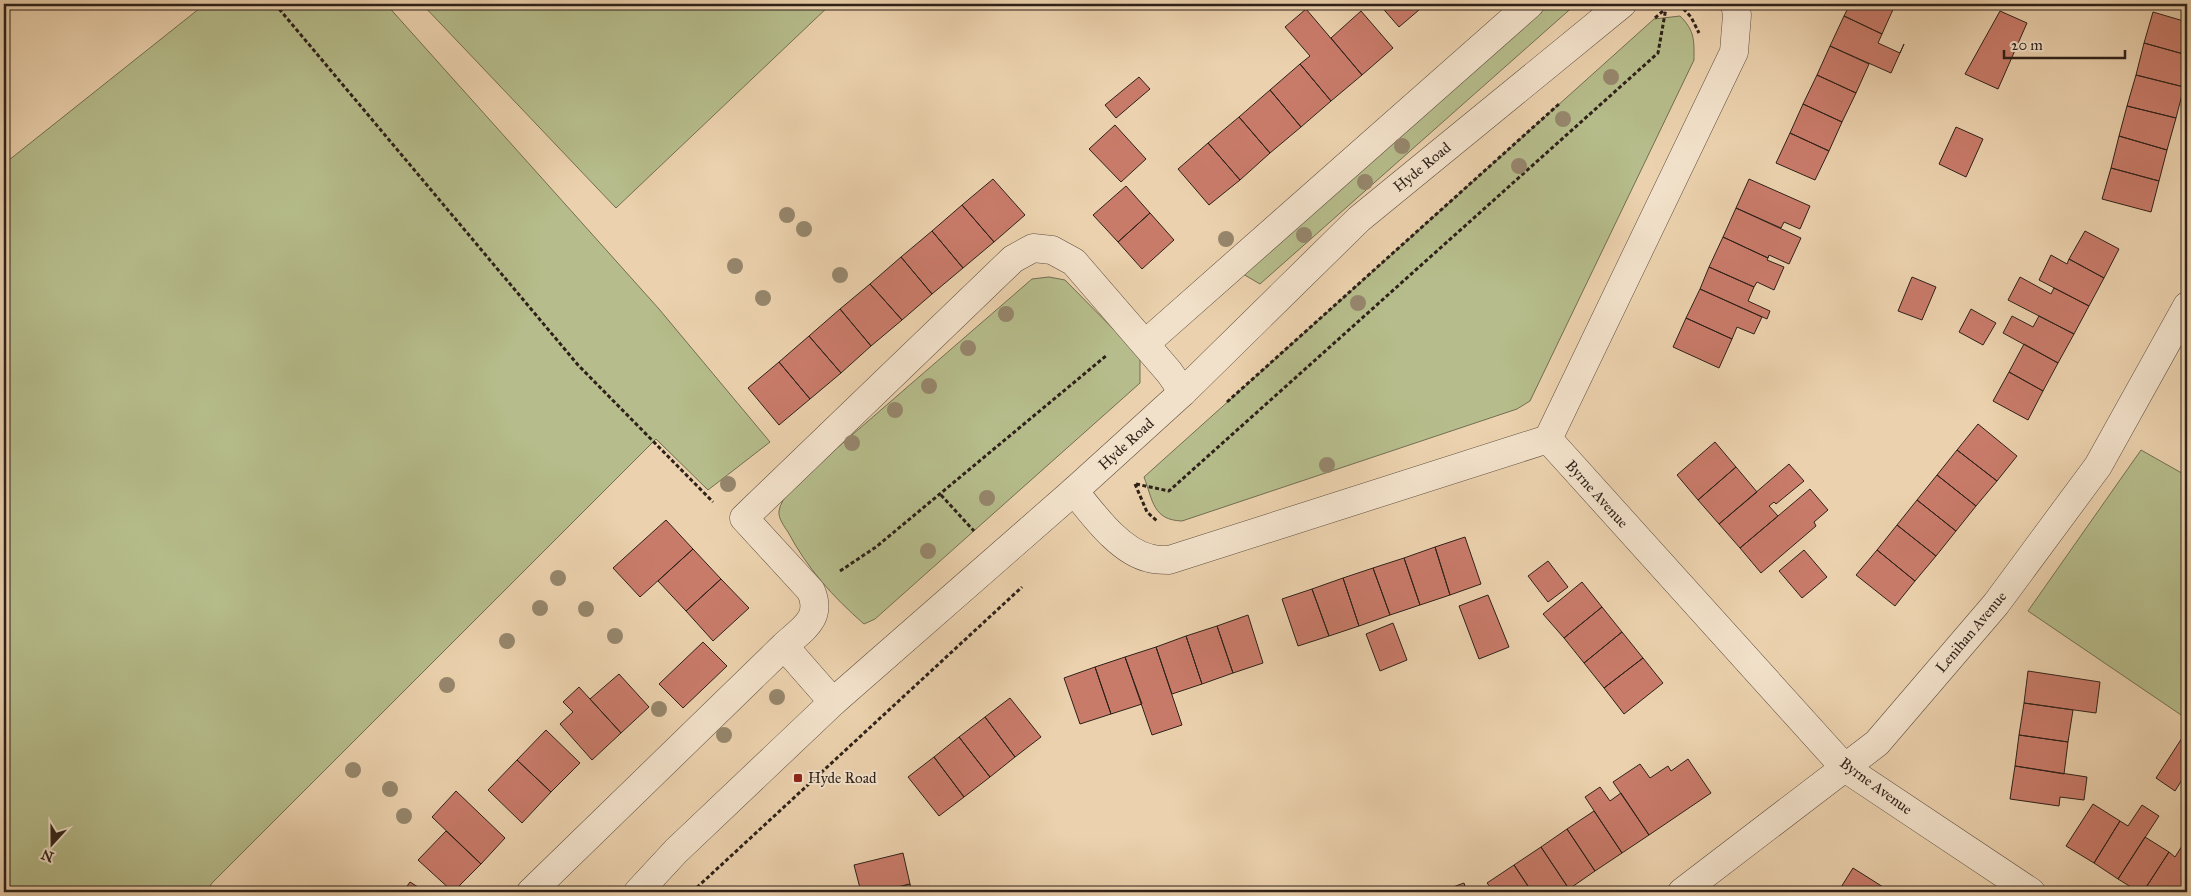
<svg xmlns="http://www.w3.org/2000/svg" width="2191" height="896" viewBox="0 0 2191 896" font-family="'IM FELL Great Primer',serif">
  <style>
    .green { fill: #b6bc8b; stroke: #726e52 }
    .building { fill: #c97b6a; stroke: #2e2119 }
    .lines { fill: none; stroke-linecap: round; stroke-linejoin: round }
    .minor-casing { stroke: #5d4d3e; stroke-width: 29 }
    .tertiary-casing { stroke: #5d4d3e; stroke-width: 29 }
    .path { stroke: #2e2119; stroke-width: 3; stroke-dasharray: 4 2.5; stroke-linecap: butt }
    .minor { stroke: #f2e1ca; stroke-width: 28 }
    .tertiary { stroke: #f2e1ca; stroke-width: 28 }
    .tree { fill: #96866c }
    .poi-dot { fill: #8f2418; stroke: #f2e1ca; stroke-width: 2 }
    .labels { text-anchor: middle; stroke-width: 4; stroke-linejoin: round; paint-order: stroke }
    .street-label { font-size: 15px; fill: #2e2119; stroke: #f2e1ca }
    .poi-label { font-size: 15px; fill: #2e2119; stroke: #f2e1ca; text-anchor: start }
  </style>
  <rect width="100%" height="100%" fill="#ebd1ad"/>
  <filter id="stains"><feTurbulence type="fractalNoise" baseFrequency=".004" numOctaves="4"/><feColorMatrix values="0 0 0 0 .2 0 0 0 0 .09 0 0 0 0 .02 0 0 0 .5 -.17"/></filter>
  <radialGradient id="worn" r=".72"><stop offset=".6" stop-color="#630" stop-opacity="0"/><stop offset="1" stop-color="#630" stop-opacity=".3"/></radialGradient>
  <!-- green -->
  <path class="green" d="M 205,4 L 386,4 L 659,309 L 770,442 L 708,490 L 656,439 L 212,883 L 206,892 L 4,892 L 4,164 Z
    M 422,4 L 831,4 L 616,208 Z
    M 1544,4 L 1576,4 L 1260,284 L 1243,274 Z
    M 1680,16 C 1695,31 1694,40 1694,60 L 1530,401 L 1517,409 L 1182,521 C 1153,520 1153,501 1144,477 L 1654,19 Z
    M 1049,277 L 1065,280 L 1140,356 L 1140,383 L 875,619 L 864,624 C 833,597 807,568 788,532 C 784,526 778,518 779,511 C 781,497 798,483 807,474 L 1032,279 Z
    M 2141,450 L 2187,476 L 2187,719 L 2028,611 Z"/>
  <!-- building -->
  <path class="building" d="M 1379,4 L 1426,4 L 1399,27 Z
    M 1850,4 L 1893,4 L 1895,5 L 1882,34 L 1844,16 Z
    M 1306,9 L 1362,75 L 1331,101 L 1300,64 L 1310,56 L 1285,27 Z
    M 1361,11 L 1393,48 L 1362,75 L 1331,38 Z
    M 2000,11 L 2027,23 L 1998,89 L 1965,74 Z
    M 2153,12 L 2187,22 L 2187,55 L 2144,43 Z
    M 1844,16 L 1882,34 L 1878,43 L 1900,53 L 1904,44 L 1891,73 L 1830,46 Z
    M 2144,43 L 2187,55 L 2187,76 L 2184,87 L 2136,75 Z
    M 1830,46 L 1869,64 L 1856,93 L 1817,75 Z
    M 1300,64 L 1331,101 L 1301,127 L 1270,90 Z
    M 1817,75 L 1856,93 L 1842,122 L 1803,104 Z
    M 2136,75 L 2184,87 L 2176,118 L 2127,106 Z
    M 1139,77 L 1150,89 L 1116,118 L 1105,105 Z
    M 1270,90 L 1301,127 L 1270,153 L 1239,117 Z
    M 1803,104 L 1842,122 L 1829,151 L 1790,133 Z
    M 2127,106 L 2176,118 L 2167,150 L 2119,136 Z
    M 1239,117 L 1270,153 L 1240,180 L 1208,143 Z
    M 1115,125 L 1146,159 L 1121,182 L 1089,149 Z
    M 1956,127 L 1983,139 L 1966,177 L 1939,164 Z
    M 1790,133 L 1829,151 L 1815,180 L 1776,163 Z
    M 2119,136 L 2167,150 L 2159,181 L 2111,168 Z
    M 1208,143 L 1240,180 L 1209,205 L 1178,169 Z
    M 2111,168 L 2159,181 L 2151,212 L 2102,199 Z
    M 993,179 L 1025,215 L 994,242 L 962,205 Z
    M 1749,179 L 1810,206 L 1800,229 L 1784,222 L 1781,228 L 1736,208 Z
    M 1126,186 L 1150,213 L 1118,242 L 1093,215 Z
    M 962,205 L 994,242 L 963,268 L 932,231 Z
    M 1736,208 L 1801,238 L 1789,264 L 1769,255 L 1768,258 L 1723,237 Z
    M 1150,213 L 1174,240 L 1142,269 L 1118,242 Z
    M 932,231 L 963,268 L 932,294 L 901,257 Z
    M 2085,231 L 2119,249 L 2104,278 L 2069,259 Z
    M 1723,237 L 1768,258 L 1767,260 L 1784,267 L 1774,290 L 1757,282 L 1754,287 L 1709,267 Z
    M 2051,255 L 2067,264 L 2069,259 L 2104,278 L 2089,306 L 2039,280 Z
    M 901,257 L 932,294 L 902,320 L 870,284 Z
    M 1709,267 L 1754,287 L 1748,301 L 1770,311 L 1767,319 L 1700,289 Z
    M 1912,277 L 1936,287 L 1922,320 L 1898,311 Z
    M 2020,277 L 2051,294 L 2054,288 L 2089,306 L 2074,334 L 2008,300 Z
    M 870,284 L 902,320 L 871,346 L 840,309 Z
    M 1700,289 L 1762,317 L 1754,334 L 1737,327 L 1732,339 L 1686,318 Z
    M 840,309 L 871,346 L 841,373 L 809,336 Z
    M 1971,309 L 1996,323 L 1983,345 L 1959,332 Z
    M 2012,316 L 2033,327 L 2039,316 L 2074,334 L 2058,363 L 2003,333 Z
    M 1686,318 L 1732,339 L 1719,368 L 1673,347 Z
    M 809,336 L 841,373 L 810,399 L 779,362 Z
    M 2024,344 L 2058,363 L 2043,391 L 2009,372 Z
    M 779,362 L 810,399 L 779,425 L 748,388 Z
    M 2009,372 L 2043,391 L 2028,420 L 1993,401 Z
    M 1978,424 L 2017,456 L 1997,481 L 1957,450 Z
    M 1715,442 L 1736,467 L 1698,500 L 1677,475 Z
    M 1957,450 L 1997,481 L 1976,506 L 1937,475 Z
    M 1789,464 L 1804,481 L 1776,504 L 1774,502 L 1769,506 L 1778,516 L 1740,548 L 1719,524 Z
    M 1736,467 L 1757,492 L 1719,524 L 1698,500 Z
    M 1937,475 L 1976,506 L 1956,531 L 1917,500 Z
    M 1810,489 L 1828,510 L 1814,522 L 1816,526 L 1761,573 L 1740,548 Z
    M 1917,500 L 1956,531 L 1936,556 L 1897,525 Z
    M 666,520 L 693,549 L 640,597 L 613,568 Z
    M 1897,525 L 1936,556 L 1915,581 L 1877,550 Z
    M 1465,537 L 1481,584 L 1450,595 L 1435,547 Z
    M 1435,547 L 1450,595 L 1420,605 L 1404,558 Z
    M 693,549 L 721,579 L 686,611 L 658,581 Z
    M 1804,550 L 1827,577 L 1802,598 L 1779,571 Z
    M 1877,550 L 1915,581 L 1895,606 L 1856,575 Z
    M 1404,558 L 1420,605 L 1390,615 L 1373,568 Z
    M 1548,561 L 1568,587 L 1548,602 L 1528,576 Z
    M 1373,568 L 1390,615 L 1359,626 L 1343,578 Z
    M 1343,578 L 1359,626 L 1329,636 L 1312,589 Z
    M 721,579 L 749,608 L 713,641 L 686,611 Z
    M 1582,582 L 1602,607 L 1564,638 L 1543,614 Z
    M 1312,589 L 1329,636 L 1298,646 L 1282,599 Z
    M 1488,595 L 1509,647 L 1479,659 L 1459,606 Z
    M 1602,607 L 1622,632 L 1584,663 L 1564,638 Z
    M 1248,615 L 1263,663 L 1233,673 L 1217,626 Z
    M 1393,623 L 1407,660 L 1380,671 L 1366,634 Z
    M 1217,626 L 1233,673 L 1202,684 L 1186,636 Z
    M 1622,632 L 1643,658 L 1604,688 L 1584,663 Z
    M 1186,636 L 1202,684 L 1172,694 L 1156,647 Z
    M 703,642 L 727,666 L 683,708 L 659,684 Z
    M 1156,647 L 1182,725 L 1152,735 L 1125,657 Z
    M 1125,657 L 1142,704 L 1111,714 L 1095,667 Z
    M 1643,658 L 1663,683 L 1624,714 L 1604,688 Z
    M 1095,667 L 1111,714 L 1080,724 L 1064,678 Z
    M 2028,671 L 2100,682 L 2096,713 L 2024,703 Z
    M 619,674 L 649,707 L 621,733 L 590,699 Z
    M 579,687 L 621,733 L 592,760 L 560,724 L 573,712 L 563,702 Z
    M 1010,698 L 1041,737 L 1015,757 L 985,717 Z
    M 2024,703 L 2073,710 L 2068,742 L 2019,735 Z
    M 985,717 L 1015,757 L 990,777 L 959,737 Z
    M 546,730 L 580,763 L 551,792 L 517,760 Z
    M 2019,735 L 2068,742 L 2064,774 L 2015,766 Z
    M 959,737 L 990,777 L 964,797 L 934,757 Z
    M 2182,738 L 2187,742 L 2187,772 L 2175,791 L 2156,778 Z
    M 934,757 L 964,797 L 939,816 L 908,777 Z
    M 1688,759 L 1711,793 L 1649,835 L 1613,782 L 1640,764 L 1650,778 L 1668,766 L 1671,771 Z
    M 517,760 L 551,792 L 522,823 L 488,790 Z
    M 2015,766 L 2087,777 L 2084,800 L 2060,797 L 2059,806 L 2010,799 Z
    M 1600,787 L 1610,801 L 1621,793 L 1649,835 L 1622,853 L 1585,797 Z
    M 456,791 L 505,838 L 481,864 L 432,817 Z
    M 2093,804 L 2120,821 L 2094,863 L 2066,846 Z
    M 2142,805 L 2159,816 L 2118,879 L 2094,863 L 2120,821 L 2128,826 Z
    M 1594,811 L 1622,853 L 1595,871 L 1567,829 Z
    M 1567,829 L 1595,871 L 1569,889 L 1541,847 Z
    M 446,831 L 481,864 L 453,892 L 418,860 Z
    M 2145,837 L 2169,852 L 2143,892 L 2139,892 L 2118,879 Z
    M 2187,838 L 2187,884 L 2182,892 L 2143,892 L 2169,852 L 2175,857 Z
    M 1541,847 L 1569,889 L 1563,892 L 1532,892 L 1514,865 Z
    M 903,853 L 910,884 L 878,892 L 861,892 L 854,865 Z
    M 1514,865 L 1532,892 L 1494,892 L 1487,883 Z
    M 1853,868 L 1891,892 L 1838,892 Z
    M 410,882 L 426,892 L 403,892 Z
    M 1464,883 L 1467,892 L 1439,892 Z
    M 910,884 L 912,892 L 878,892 Z
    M 1391,887 L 1392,892 L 1377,892 Z"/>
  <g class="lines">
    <defs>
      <path id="minor" d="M 1145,344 L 1530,4
        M 1548,439 L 1734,52 L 1737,15 L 1735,4
        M 1074,491 C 1093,514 1119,551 1149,558 C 1155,560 1162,560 1169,560 L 1548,439 L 1845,768 L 2031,892
        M 833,702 L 784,646 C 802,629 823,619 811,591 L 744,518 L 1013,259 L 1033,248 L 1052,250 L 1074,262 L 1169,372 L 1183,392
        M 531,892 L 784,646
        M 1682,892 L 1877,743 L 1996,604 L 2098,466 L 2187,306"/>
      <path id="tertiary" d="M 638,892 L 676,851 L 833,702 L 1074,491 L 1183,392 L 1359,219 L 1622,4"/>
    </defs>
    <!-- minor casing -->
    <use href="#minor" class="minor-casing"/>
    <!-- tertiary casing -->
    <use href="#tertiary" class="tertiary-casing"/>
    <!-- path -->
    <path class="path" d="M 275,4 L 578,365 L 713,502
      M 1679,4 L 1691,17 L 1699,33
      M 1655,18 L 1671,4
      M 1227,402 L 1559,104
      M 1135,484 L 1147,512 L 1157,521
      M 1136,484 L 1169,491 L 1658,53 L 1666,8
      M 941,495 L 974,531
      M 840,571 L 876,547 L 1107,355
      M 692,892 L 1022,587"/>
    <!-- minor -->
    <use href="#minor" class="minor"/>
    <!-- tertiary -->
    <use href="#tertiary" class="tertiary"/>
  </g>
  <!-- trees -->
  <g class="tree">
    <circle cx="1611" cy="77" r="8"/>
    <circle cx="1563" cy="119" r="8"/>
    <circle cx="1402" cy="146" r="8"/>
    <circle cx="1519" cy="166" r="8"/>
    <circle cx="1365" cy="182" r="8"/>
    <circle cx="787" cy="215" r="8"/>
    <circle cx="804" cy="229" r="8"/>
    <circle cx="1304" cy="235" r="8"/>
    <circle cx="1226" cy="239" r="8"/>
    <circle cx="735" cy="266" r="8"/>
    <circle cx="840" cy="275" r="8"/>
    <circle cx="763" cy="298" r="8"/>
    <circle cx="1358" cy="303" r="8"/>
    <circle cx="1006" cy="314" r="8"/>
    <circle cx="968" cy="348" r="8"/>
    <circle cx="929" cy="386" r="8"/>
    <circle cx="895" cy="410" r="8"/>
    <circle cx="852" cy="443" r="8"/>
    <circle cx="1327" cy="465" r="8"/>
    <circle cx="728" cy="484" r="8"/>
    <circle cx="987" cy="498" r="8"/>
    <circle cx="928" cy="551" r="8"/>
    <circle cx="558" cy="578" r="8"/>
    <circle cx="540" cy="608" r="8"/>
    <circle cx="586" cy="609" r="8"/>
    <circle cx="615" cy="636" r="8"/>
    <circle cx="507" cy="641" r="8"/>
    <circle cx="447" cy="685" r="8"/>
    <circle cx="777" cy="697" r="8"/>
    <circle cx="659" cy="709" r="8"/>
    <circle cx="724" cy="735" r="8"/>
    <circle cx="353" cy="770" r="8"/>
    <circle cx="390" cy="789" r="8"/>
    <circle cx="404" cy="816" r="8"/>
  </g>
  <!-- markers -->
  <rect class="poi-dot" x="793" y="773" width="10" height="10" rx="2.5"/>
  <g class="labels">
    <!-- street labels -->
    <g class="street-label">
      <text transform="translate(1422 167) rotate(-39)" y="5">Hyde Road</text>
      <text transform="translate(1126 444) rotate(-42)" y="5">Hyde Road</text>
      <text transform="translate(1597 494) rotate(48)" y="5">Byrne Avenue</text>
      <text transform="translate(1971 632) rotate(-50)" y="5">Lenihan Avenue</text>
      <text transform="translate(1876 786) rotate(36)" y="5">Byrne Avenue</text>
    </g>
    <!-- poi labels -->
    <g class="poi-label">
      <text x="808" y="783">Hyde Road</text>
    </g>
  </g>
  <!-- margin -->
  <rect width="2191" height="896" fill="none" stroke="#ebd1ad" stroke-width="20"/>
  <rect x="5" y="5" width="2181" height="886" fill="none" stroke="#2e2119" stroke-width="2.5"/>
  <rect x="10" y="10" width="2171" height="876" fill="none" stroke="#2e2119"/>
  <!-- north arrow -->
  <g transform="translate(52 844) rotate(201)" stroke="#f2e1ca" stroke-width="4" paint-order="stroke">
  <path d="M0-4L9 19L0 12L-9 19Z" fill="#2e2119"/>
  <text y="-8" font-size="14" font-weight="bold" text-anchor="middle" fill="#2e2119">N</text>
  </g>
  <!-- scale -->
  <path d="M2004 50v8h121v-8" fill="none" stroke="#2e2119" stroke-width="2.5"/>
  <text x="2011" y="50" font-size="15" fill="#2e2119" stroke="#f2e1ca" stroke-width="4" paint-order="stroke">20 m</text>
  <rect width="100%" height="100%" filter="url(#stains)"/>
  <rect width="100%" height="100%" fill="url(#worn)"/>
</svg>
